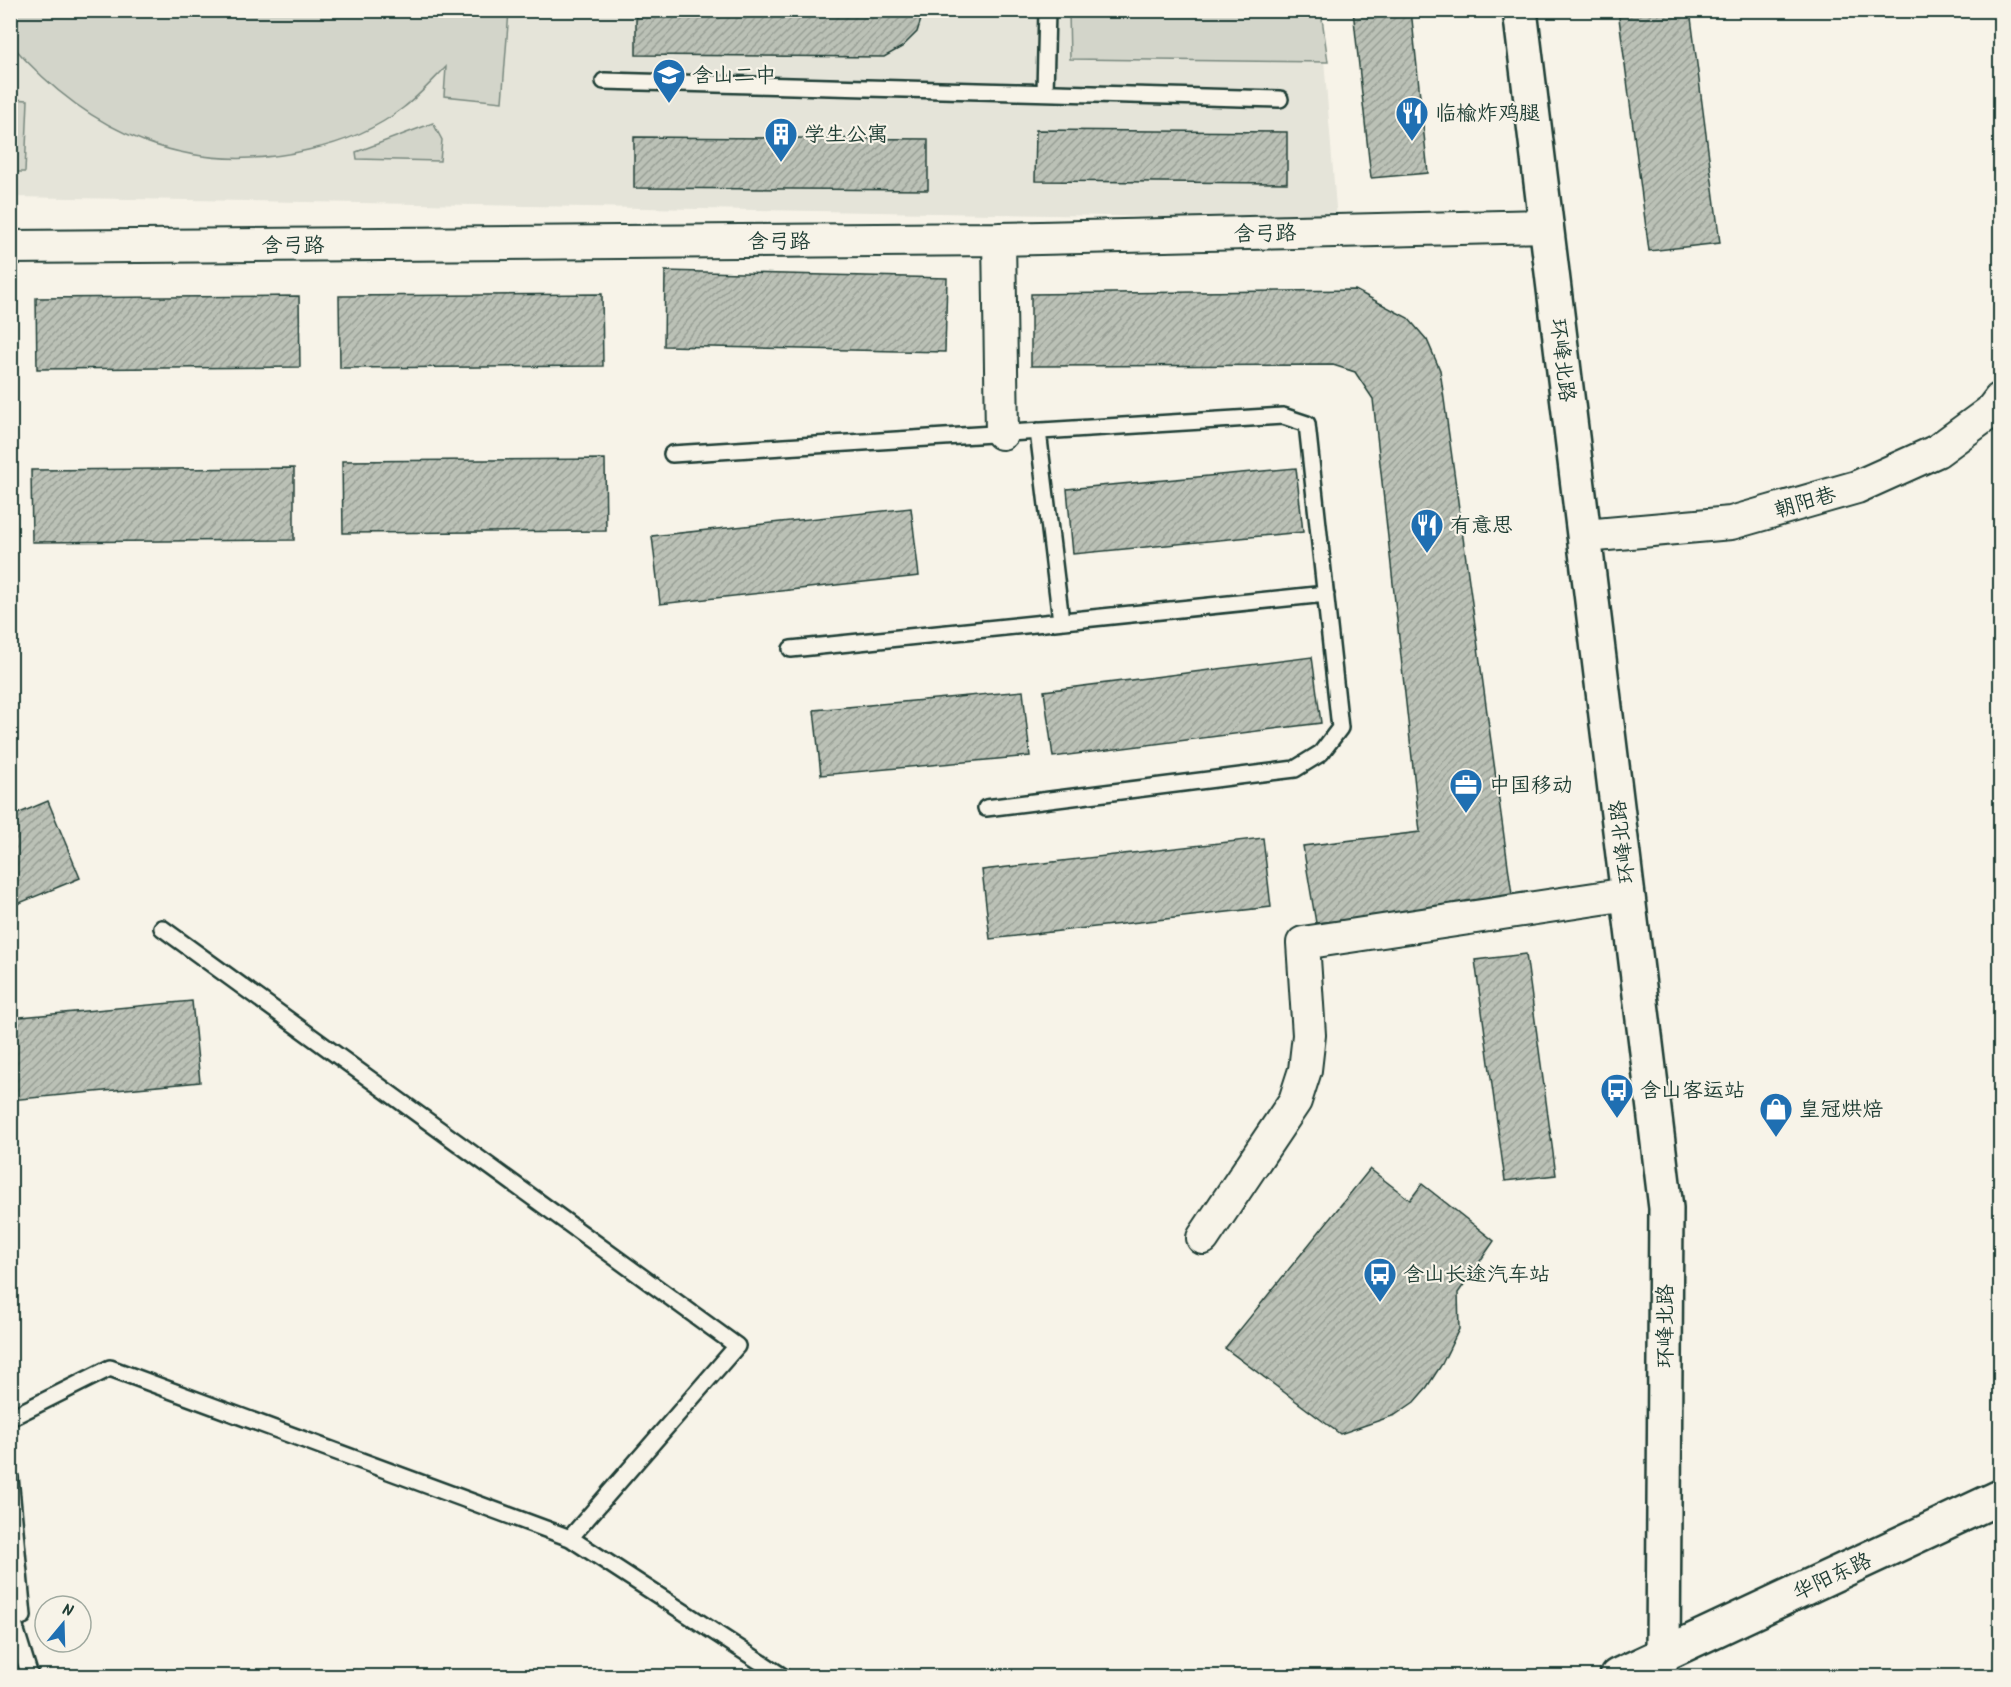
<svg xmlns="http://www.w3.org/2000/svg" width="2011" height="1687" viewBox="0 0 2011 1687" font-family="Kalam,'LXGW WenKai TC',sans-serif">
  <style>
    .built { fill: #e5e4d9 }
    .grass { fill: #d3d5ca; stroke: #79897f; stroke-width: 1.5 }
    .building { fill: url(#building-hatch); stroke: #1f3d34; stroke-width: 1.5 }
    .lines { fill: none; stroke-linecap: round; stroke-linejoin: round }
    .service-casing { stroke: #1f3d34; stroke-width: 20 }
    .minor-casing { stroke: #1f3d34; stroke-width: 36 }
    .secondary-casing { stroke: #1f3d34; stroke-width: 38 }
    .service { stroke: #f7f3e8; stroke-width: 15 }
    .minor { stroke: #f7f3e8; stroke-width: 32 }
    .secondary { stroke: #f7f3e8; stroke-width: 33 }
    .labels { text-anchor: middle; stroke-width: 4.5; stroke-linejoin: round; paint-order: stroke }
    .poi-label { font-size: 21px; fill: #1f3d34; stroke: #f7f3e8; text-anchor: start }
    .street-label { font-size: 21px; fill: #1f3d34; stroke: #f7f3e8 }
  </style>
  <defs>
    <pattern id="building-hatch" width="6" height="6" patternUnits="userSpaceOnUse" patternTransform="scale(1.5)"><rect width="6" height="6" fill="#bbc1b6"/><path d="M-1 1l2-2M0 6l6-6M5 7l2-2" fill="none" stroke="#979e95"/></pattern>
  </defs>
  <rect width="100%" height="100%" fill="#f7f3e8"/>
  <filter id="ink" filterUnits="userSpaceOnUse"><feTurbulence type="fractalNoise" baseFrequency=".0167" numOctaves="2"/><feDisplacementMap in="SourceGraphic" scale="12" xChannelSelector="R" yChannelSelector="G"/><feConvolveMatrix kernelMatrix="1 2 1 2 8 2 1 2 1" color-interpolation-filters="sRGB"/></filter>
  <g filter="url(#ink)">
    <!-- built -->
    <path class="built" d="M 1320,10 L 1337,220 L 11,197 L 11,11 Z"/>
    <!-- grass -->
    <path class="grass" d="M 10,11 L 509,11 L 502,102 L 444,96 L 446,67 C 432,81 419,96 403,108 C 376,129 341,143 308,150 C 189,178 89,134 11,44 Z
      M 1069,11 L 1321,11 L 1328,62 L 1070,59 Z
      M 11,99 L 28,100 L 25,172 L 11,172 Z
      M 433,123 L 442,140 L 440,161 L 357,159 L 356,152 Z"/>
    <!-- building -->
    <path class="building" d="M 636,10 L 924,10 L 917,32 L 902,47 L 884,57 L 636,55 Z
      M 1353,10 L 1411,10 L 1428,173 L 1371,178 Z
      M 1618,10 L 1690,10 L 1720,243 L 1649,251 Z
      M 1036,130 L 1287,132 L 1287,183 L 1035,181 Z
      M 634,137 L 928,139 L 928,190 L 634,188 Z
      M 665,271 L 947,278 L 945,352 L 664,346 Z
      M 1355,290 L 1408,318 L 1427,340 L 1440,370 L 1513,902 L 1316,923 L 1303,846 L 1420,832 L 1373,399 L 1355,372 L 1333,365 L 1031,366 L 1031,294 Z
      M 602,294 L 603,366 L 340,368 L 339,296 Z
      M 299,296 L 300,367 L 37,369 L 36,298 Z
      M 605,459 L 606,531 L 343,533 L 342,461 Z
      M 294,468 L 294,540 L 32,542 L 31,470 Z
      M 1296,468 L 1303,532 L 1073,554 L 1067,489 Z
      M 911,508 L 919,576 L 660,604 L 652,536 Z
      M 1312,657 L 1321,723 L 1053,757 L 1044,691 Z
      M 1023,691 L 1030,756 L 821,775 L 814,710 Z
      M 48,801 L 80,878 L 10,907 L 10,817 Z
      M 1263,838 L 1271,907 L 990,939 L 982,870 Z
      M 1526,954 L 1556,1175 L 1505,1181 L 1475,960 Z
      M 192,1001 L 200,1082 L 10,1100 L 10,1018 Z
      M 1370,1169 L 1410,1200 L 1422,1184 L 1494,1241 L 1458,1293 L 1459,1329 L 1442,1364 L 1427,1387 L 1414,1402 L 1395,1415 L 1340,1434 L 1225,1348 Z"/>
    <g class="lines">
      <defs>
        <path id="service" d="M 604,81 L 1280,99
          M 1045,92 L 1047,10
          M 1038,431 L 1061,621
          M 672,454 L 1283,416 L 1307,424 L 1340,728 L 1321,753 L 1295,769 L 986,808
          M 791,649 L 1326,594
          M 162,928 L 737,1346 L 570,1538
          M 10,1418 L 110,1368 L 570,1538 L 782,1676
          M 10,1477 L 23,1616 L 10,1622
          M 13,1621 L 30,1676"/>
        <path id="minor" d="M 999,239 L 1002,433
          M 10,247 L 999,239 L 1547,226
          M 1585,536 L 1731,523 L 1857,487 L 1937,451 L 1990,412 L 2000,399
          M 1203,1238 L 1295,1101 L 1305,1070 L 1309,1035 L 1303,943 L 1628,894"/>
        <path id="secondary" d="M 1520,10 L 1666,1208 L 1663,1656 L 1656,1676
          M 1617,1676 L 2000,1497"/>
      </defs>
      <!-- service casing -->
      <use href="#service" class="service-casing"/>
      <!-- minor casing -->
      <use href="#minor" class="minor-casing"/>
      <!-- secondary casing -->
      <use href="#secondary" class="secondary-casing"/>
      <!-- service -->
      <use href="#service" class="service"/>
      <!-- minor -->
      <use href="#minor" class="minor"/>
      <!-- secondary -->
      <use href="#secondary" class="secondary"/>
    </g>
  </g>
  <!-- icons -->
  <defs>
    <symbol id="school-pin" viewBox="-11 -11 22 30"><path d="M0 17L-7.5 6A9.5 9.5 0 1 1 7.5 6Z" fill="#1f6fb2" stroke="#f7f3e8"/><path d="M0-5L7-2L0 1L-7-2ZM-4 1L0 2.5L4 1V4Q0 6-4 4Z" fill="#fff"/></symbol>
    <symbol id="restaurant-pin" viewBox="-11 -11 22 30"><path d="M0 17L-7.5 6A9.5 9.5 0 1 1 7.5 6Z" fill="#1f6fb2" stroke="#f7f3e8"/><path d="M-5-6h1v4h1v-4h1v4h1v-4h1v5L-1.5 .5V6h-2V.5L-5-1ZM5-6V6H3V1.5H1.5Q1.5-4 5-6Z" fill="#fff"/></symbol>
    <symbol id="building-pin" viewBox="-11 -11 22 30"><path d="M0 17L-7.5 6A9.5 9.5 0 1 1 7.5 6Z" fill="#1f6fb2" stroke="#f7f3e8"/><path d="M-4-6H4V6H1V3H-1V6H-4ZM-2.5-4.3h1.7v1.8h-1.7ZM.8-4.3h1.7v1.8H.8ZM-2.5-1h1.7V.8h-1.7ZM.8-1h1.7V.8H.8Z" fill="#fff"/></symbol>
    <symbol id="office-pin" viewBox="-11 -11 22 30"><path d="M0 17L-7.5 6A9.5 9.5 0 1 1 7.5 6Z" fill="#1f6fb2" stroke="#f7f3e8"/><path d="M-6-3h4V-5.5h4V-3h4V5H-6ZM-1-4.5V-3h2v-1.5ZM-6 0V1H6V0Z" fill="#fff"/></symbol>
    <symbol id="bus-pin" viewBox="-11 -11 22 30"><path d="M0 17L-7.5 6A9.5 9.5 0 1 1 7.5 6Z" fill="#1f6fb2" stroke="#f7f3e8"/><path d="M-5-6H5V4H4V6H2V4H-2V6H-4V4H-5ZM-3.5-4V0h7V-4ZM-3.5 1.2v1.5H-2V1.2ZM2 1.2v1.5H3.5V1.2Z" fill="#fff"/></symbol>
    <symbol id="shop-pin" viewBox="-11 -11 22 30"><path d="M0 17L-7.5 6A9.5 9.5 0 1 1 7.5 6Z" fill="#1f6fb2" stroke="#f7f3e8"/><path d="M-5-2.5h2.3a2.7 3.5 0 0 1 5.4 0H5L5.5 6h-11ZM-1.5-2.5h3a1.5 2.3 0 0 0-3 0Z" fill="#fff"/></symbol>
  </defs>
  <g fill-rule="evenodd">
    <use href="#school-pin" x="650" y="56" width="38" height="52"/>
    <use href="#restaurant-pin" x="1393" y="94" width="38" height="52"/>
    <use href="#building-pin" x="762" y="115" width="38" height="52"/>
    <use href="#restaurant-pin" x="1408" y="506" width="38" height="52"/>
    <use href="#office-pin" x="1447" y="766" width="38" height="52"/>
    <use href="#bus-pin" x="1598" y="1071" width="38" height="52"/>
    <use href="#shop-pin" x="1757" y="1090" width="38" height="52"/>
    <use href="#bus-pin" x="1361" y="1255" width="38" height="52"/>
  </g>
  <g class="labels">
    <!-- poi labels -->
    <g class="poi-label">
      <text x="692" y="82">含山二中</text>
      <text x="1435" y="120">临榆炸鸡腿</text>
      <text x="804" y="141">学生公寓</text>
      <text x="1450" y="532">有意思</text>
      <text x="1489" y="792">中国移动</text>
      <text x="1640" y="1097">含山客运站</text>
      <text x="1799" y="1116">皇冠烘焙</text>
      <text x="1403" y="1281">含山长途汽车站</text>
    </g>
    <!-- street labels -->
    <g class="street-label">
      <text transform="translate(1265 233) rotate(-1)" y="7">含弓路</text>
      <text x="779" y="248">含弓路</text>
      <text x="293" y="252">含弓路</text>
      <text transform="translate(1563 360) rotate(83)" y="7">环峰北路</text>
      <text transform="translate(1805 502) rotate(-16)" y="7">朝阳巷</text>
      <text transform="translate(1622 842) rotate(-97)" y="7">环峰北路</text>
      <text transform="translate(1665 1326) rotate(-90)" y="7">环峰北路</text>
      <text transform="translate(1832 1576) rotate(-25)" y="7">华阳东路</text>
    </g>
  </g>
  <!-- margin -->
  <rect width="2011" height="1687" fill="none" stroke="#f7f3e8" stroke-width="36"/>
  <rect x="18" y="18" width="1975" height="1651" fill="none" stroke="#1f3d34" stroke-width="2" filter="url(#ink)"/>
  <!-- north arrow -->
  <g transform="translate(63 1624) rotate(19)"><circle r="28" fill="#f7f3e8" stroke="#a1aaa0" stroke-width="1.5"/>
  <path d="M0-4.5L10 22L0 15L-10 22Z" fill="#1f6fb2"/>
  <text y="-9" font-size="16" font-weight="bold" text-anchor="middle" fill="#1f3d34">N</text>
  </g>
</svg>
